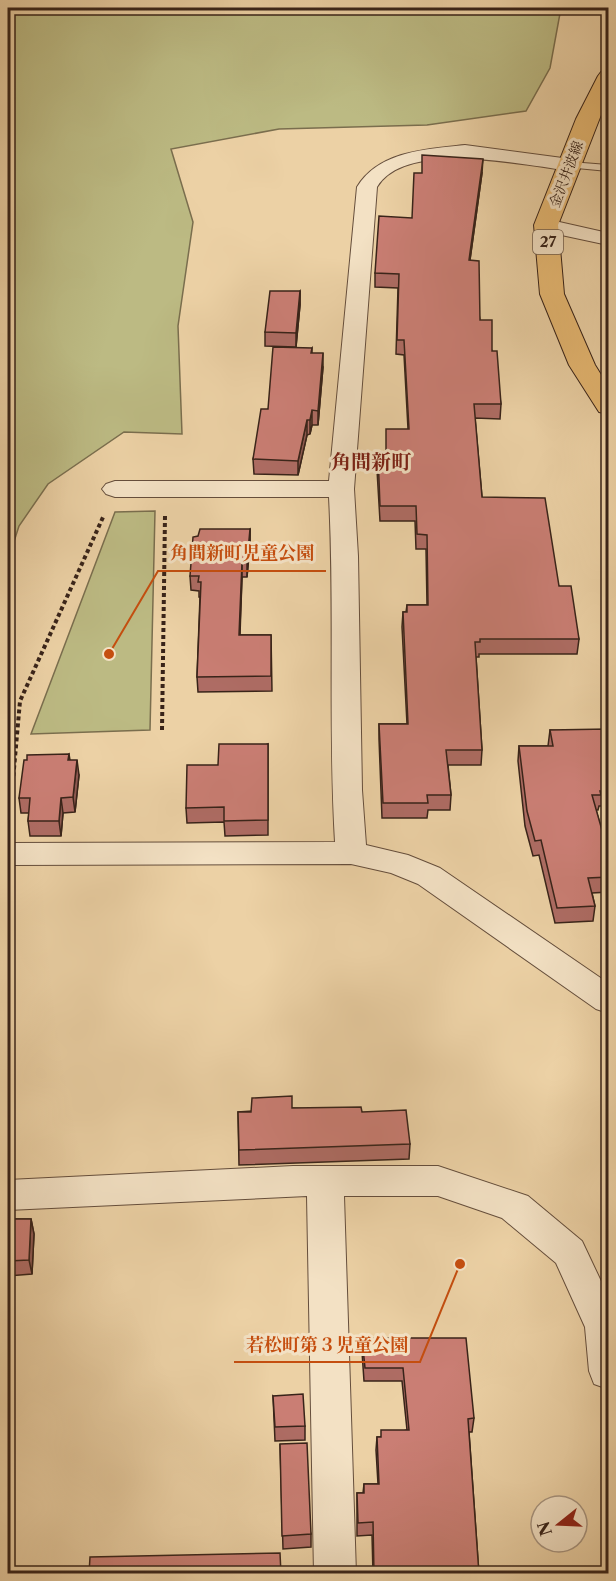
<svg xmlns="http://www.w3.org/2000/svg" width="616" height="1581" viewBox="0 0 616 1581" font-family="'Libre Caslon Text','Noto Serif JP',serif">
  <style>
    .green { fill: #bcba83; stroke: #7a6e4e; stroke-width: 1.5 }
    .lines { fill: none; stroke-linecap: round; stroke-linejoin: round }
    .lane-casing { stroke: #654e3c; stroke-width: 2 }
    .street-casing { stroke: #654e3c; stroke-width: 2 }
    .primary-casing { stroke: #382319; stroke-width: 2 }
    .path { stroke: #382319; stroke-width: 4; stroke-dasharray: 4 3; stroke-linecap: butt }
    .lane { fill: #f3e1c4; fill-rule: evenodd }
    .street { fill: #f3e1c4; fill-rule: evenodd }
    .primary { fill: #e6b872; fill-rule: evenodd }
    .wall { fill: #ae6c64; stroke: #382319; stroke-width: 1.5 }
    .shaded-wall { fill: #8d5851; stroke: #382319; stroke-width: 1.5 }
    .building { fill: #ca7e74; stroke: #382319; stroke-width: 1.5 }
    .labels { text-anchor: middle; stroke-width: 6; stroke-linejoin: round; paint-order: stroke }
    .far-street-label { font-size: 14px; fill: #382319; stroke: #f3e1c4 }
    .shield { fill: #f3e1c4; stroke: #705c4c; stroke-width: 1.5 }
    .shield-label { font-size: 15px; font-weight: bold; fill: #382319 }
    .quarter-label { font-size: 20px; font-weight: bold; fill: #7a1f14; stroke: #f3e1c4 }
    .leader { fill: none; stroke: #c54e0f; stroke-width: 2 }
    .callout-dot { fill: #c54e0f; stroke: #f3e1c4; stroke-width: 2 }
    .callout-label { font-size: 18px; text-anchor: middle; font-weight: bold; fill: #c54e0f; stroke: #f3e1c4; stroke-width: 6; stroke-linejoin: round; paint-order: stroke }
  </style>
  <rect width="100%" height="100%" fill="#ecd1a5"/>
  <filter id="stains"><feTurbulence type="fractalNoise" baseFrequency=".00333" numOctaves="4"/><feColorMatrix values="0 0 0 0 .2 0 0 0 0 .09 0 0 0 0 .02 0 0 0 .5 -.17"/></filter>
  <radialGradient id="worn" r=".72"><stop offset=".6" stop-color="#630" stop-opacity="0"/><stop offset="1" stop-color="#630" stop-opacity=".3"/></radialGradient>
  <!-- green -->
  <path class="green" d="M 8,8 L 561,8 L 550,68 L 526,111 L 427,125 L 279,129 L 171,149 L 193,222 L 178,326 L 182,434 L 124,432 L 48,484 L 19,526 L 8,560 Z
    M 155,511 L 150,730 L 31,734 L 115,512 Z"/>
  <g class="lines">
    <defs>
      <path id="lane" d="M 570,162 L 608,165 L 608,171 L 566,167 L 566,163 Z"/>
      <path id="street" d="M 465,145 L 570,159 L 577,161 L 580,165 L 577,169 L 570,171 C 525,165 406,139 377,187 L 354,489 L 358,556 L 362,790 L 366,845 L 408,855 L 440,868 L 608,983 L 608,1013 L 596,1009 L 418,884 L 391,873 L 351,864 L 8,865 L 8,843 L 335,842 C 328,727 335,612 329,497 L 115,497 L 106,494 L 102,489 L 106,484 L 115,481 L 329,481 L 357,187 C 379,151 427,149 465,145 Z
        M 546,219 L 608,233 L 608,245 L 538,230 L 535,225 L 538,220 Z
        M 293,1166 L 438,1166 L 528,1196 L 582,1241 L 608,1296 L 608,1389 L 594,1384 L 589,1371 L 585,1327 L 556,1263 L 502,1218 L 438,1196 L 344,1196 L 356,1574 L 314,1574 L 307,1196 L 8,1210 L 8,1180 Z"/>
      <path id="primary" d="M 608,70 L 608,97 L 558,225 L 564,294 L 595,365 L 608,386 L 608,414 L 599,412 L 569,365 L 540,294 L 534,225 L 576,119 L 598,76 L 601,72 Z"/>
    </defs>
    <!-- lane casing -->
    <use href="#lane" class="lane-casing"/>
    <!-- street casing -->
    <use href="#street" class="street-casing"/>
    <!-- primary casing -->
    <use href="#primary" class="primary-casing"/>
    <!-- path -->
    <path class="path" d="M 162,730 L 165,516
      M 9,825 L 20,701 L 104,515"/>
    <!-- lane -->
    <use href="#lane" class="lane"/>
    <!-- street -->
    <use href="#street" class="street"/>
    <!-- primary -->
    <use href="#primary" class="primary"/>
  </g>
  <!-- wall -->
  <path class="wall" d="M 482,173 L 470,260 L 480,320 L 492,351 L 501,404 L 500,419 L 475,418 L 482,497 L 559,586 L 579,639 L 577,654 L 479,654 L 479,657 L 476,657 L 482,750 L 481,765 L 448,765 L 451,795 L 450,810 L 428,810 L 427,818 L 382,818 L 379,739 L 379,724 L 407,724 L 402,627 L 403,612 L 406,612 L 407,605 L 427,605 L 426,549 L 416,549 L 415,521 L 380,521 L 377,470 L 378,455 L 385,455 L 408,429 L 404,355 L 396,354 L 398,288 L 375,287 L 375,273 L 412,218 Z
    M 300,291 L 300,305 L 296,347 L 265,346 L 265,332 Z
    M 312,348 L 312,353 L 323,367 L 318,425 L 312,425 L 310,434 L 307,435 L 298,475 L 254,474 L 253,459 L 268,409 Z
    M 250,529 L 250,544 L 247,577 L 242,577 L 240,635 L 271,635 L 272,691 L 198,692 L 197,677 L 200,597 L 199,597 L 199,591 L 191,590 L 190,576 Z
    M 550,730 L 609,734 L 609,806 L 599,806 L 598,810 L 596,810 L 609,855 L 609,892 L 592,893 L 595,906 L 593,921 L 555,923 L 539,855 L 533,856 L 525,826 L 518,761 L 519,746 L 548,746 Z
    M 268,744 L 268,835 L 225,836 L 224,822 L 187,823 L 186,808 L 218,765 Z
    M 69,754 L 70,760 L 79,775 L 75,812 L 63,813 L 61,836 L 30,836 L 28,821 L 29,813 L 21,813 L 19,798 Z
    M 292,1108 L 362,1112 L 410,1144 L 409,1159 L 239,1165 L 238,1112 Z
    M 8,1201 L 14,1216 L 13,1219 L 31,1219 L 34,1234 L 32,1274 L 8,1276 Z
    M 362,1338 L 474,1418 L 472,1432 L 469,1432 L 479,1574 L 373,1574 L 372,1535 L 357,1536 L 357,1493 L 363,1493 L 364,1484 L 378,1484 L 376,1450 L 377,1437 L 380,1437 L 407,1430 L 402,1381 L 364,1381 L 362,1352 Z
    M 273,1396 L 305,1426 L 305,1440 L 275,1441 Z
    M 280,1444 L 311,1534 L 311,1547 L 283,1549 Z"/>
  <!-- shaded-wall -->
  <path class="shaded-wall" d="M 483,159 L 482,173 L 468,274 L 469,260 Z
    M 300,291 L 300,305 L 296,347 L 296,333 Z
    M 323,353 L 323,367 L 318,425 L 318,411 Z
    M 312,410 L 312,425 L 310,434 L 310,420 Z
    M 307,420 L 307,435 L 298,475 L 298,461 Z
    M 250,529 L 250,544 L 247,577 L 247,562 Z
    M 242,562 L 242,577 L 239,650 L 239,635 Z
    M 77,760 L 79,775 L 75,812 L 73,797 Z
    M 61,798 L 63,813 L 61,836 L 59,821 Z
    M 11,1201 L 14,1216 L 12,1234 L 9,1219 Z
    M 31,1219 L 34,1234 L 32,1274 L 29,1260 Z"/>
  <!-- building -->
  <path class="building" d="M 422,155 L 483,159 L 469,260 L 479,261 L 480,320 L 492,320 L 492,351 L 497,351 L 501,404 L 474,404 L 482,497 L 545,498 L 559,586 L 571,586 L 579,639 L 480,639 L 480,642 L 475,642 L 482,750 L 446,750 L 451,795 L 427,795 L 428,803 L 383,803 L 379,724 L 408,724 L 403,612 L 407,612 L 407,605 L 428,605 L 427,535 L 417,534 L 416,506 L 380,506 L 378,455 L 386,455 L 386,429 L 409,429 L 404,340 L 397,340 L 399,274 L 375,273 L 379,216 L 412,218 L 414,173 L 422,173 Z
    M 270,291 L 300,291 L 296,333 L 265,332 Z
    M 273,347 L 312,348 L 311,353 L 323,353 L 318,411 L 312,410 L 310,420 L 307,420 L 298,461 L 253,459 L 261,409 L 268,409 Z
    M 200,529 L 250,529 L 247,562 L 242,562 L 239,635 L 271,635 L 271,676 L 197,677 L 201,582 L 198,582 L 199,576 L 190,576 L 193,537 L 198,536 Z
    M 608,729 L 609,734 L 609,791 L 600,791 L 601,795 L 592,795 L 609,855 L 609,877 L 588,878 L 595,906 L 557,908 L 541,840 L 535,841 L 527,811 L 519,746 L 553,746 L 550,730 Z
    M 219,744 L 268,744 L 268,820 L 224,821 L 224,807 L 186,808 L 187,765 L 218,765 Z
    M 69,754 L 68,760 L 77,760 L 73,797 L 61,798 L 59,821 L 28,821 L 30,798 L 19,798 L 24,760 L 27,760 L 27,755 Z
    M 292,1096 L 292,1108 L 361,1107 L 362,1112 L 406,1110 L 410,1144 L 239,1150 L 238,1112 L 251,1112 L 252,1098 Z
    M 8,1201 L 11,1201 L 9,1219 L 31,1219 L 29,1260 L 8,1261 Z
    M 362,1338 L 466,1338 L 474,1418 L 468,1419 L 479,1574 L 374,1574 L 373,1522 L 358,1523 L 357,1493 L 364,1493 L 364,1484 L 379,1484 L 377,1437 L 381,1437 L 381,1430 L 409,1430 L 403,1368 L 365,1368 Z
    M 303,1394 L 305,1426 L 275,1427 L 273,1396 Z
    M 307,1443 L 311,1534 L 282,1536 L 280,1444 Z
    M 280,1553 L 281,1574 L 89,1574 L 90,1557 Z"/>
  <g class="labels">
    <!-- far-street labels -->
    <g class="far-street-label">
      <text transform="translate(566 174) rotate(-69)" y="5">金沢井波線</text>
    </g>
    <!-- shield labels -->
    <rect class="shield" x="533" y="230" width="30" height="24" rx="4.5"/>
    <g class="shield-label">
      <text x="548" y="247">27</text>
    </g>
    <!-- quarter labels -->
    <g class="quarter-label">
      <text x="371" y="469">角間新町</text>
    </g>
  </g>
  <!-- callouts -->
  <path class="leader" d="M109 654L158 571H326M460 1264L420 1362H234"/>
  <g class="callout-dot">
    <circle cx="109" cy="654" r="6"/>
    <circle cx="460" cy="1264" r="6"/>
  </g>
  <g class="callout-label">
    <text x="242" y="559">角間新町児童公園</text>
    <text x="327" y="1351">若松町第３児童公園</text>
  </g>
  <!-- margin -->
  <rect width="616" height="1581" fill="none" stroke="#ecd1a5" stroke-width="30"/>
  <rect x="9" y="9" width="598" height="1563" fill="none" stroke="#382319" stroke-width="3"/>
  <rect x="15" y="15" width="586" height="1551" fill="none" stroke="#382319" stroke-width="1.5"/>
  <!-- north arrow -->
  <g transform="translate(559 1524) rotate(252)"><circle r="28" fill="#f3e1c4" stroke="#a89580" stroke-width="1.5"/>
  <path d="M0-4.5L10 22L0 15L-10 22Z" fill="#8f2418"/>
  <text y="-9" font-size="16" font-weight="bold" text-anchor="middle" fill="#382319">N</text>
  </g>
  <rect width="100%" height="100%" filter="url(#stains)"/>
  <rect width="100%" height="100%" fill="url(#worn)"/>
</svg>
